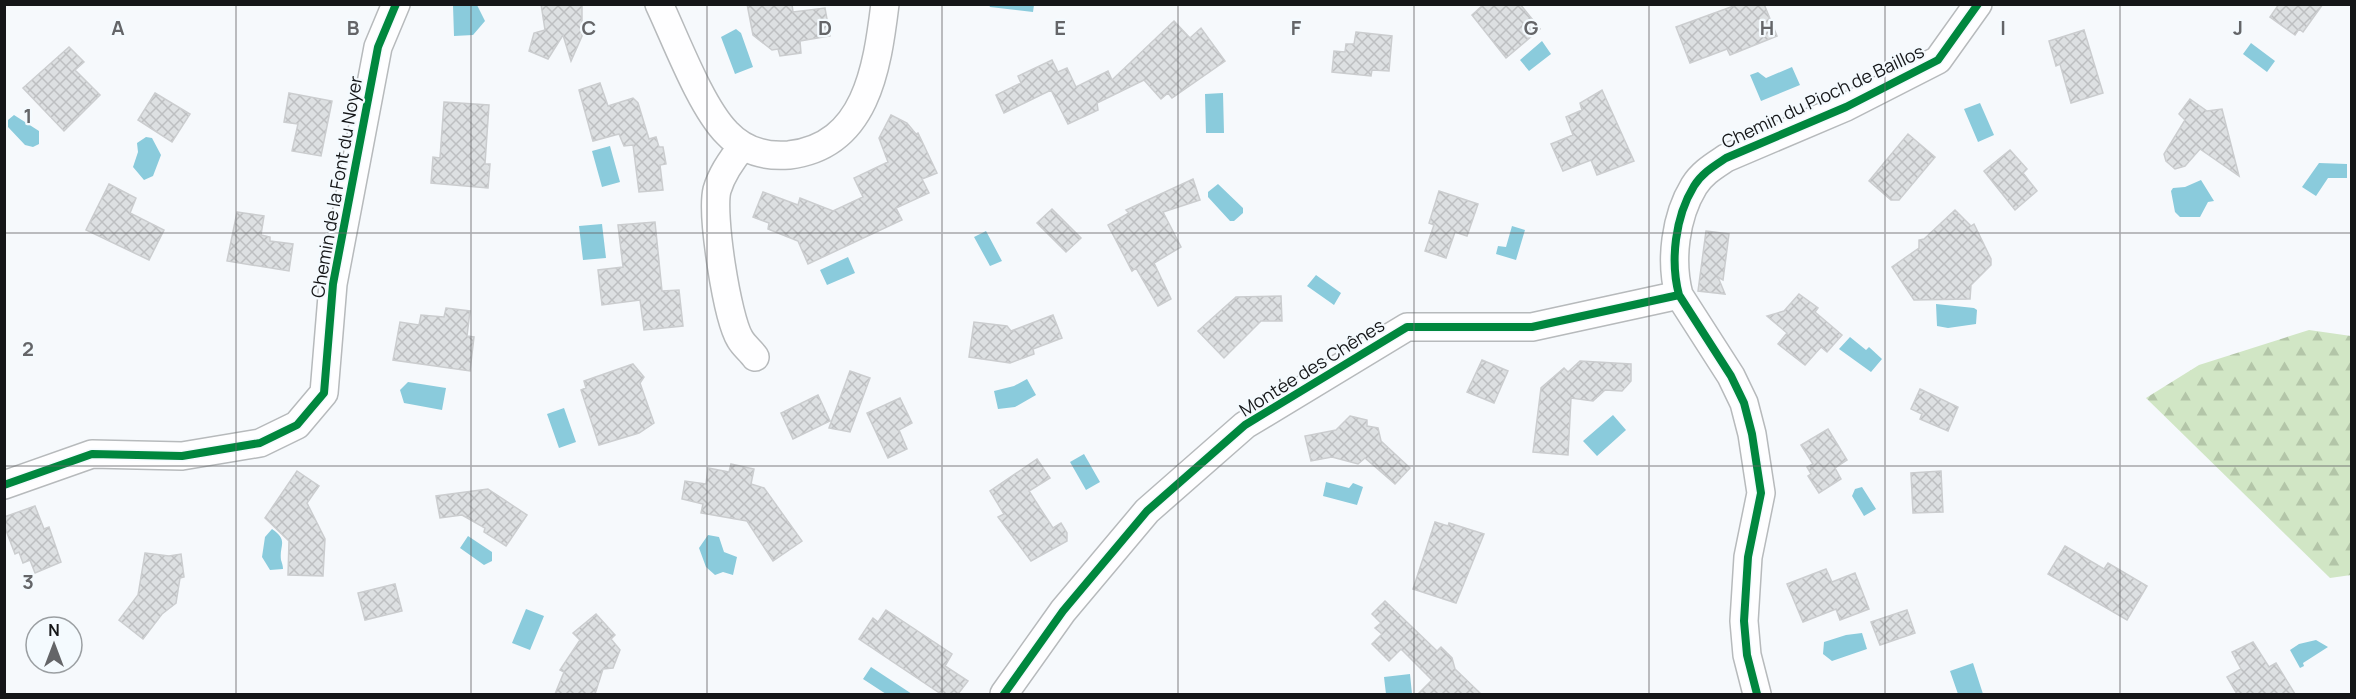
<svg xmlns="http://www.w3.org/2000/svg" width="2356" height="699" viewBox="0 0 2356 699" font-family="Manrope,sans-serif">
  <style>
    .forest { fill: url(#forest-firs) }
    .water { fill: #8acbdc }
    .building { fill: url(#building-cross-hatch); stroke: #cbcdcf; stroke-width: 1.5 }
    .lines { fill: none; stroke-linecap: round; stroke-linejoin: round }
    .street-casing { stroke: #b7babc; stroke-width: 30 }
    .street { stroke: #fefeff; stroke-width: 27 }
    .cycleway-casing { stroke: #f4fafe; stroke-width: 11 }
    .cycleway { stroke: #00873e; stroke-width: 8 }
    .grid { fill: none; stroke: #646568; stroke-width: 1.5; stroke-opacity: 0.55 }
    .labels { text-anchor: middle; stroke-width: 4.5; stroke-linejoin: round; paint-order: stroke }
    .street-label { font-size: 18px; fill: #151618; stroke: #f4fafe }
    .grid-label { font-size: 20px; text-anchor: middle; font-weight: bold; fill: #646568; stroke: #f4fafe; stroke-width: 4.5; stroke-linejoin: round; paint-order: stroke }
  </style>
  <defs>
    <pattern id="forest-firs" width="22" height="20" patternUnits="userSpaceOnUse" patternTransform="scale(1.5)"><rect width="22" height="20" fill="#d1e6c5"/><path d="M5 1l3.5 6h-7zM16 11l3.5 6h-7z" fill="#b3c5a8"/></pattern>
    <pattern id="building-cross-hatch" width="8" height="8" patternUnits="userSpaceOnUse" patternTransform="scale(1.5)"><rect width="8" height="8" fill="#dde0e2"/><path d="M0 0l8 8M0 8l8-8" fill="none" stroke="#bdbfc1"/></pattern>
  </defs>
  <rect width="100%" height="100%" fill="#f6f9fc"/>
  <!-- forest -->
  <path class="forest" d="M 2309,330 L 2351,336 L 2351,575 L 2330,578 L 2146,398 L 2199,365 Z"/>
  <!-- water -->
  <path class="water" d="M 453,5 L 477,5 L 485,21 L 473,35 L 454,36 Z
    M 989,5 L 989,4 L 1034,5 L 1033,12 L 990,7 Z
    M 736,29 L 741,33 L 753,67 L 735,74 L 721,37 Z
    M 1542,41 L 1551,54 L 1529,71 L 1520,60 Z
    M 2251,43 L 2275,61 L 2267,72 L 2243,54 Z
    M 1792,67 L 1800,85 L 1761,101 L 1750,75 L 1758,72 L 1766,78 Z
    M 1223,93 L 1224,133 L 1206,133 L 1205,94 Z
    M 1980,103 L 1994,135 L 1978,142 L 1964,109 Z
    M 14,115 L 39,131 L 39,144 L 33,147 L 25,145 L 8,127 L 8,120 Z
    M 146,137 L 152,138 L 161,155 L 153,176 L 144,180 L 133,167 L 138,152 L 137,143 Z
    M 610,146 L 620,182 L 602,187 L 592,151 Z
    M 2319,163 L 2347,164 L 2347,178 L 2328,178 L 2316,196 L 2302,187 Z
    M 2201,180 L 2214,201 L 2208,202 L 2200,217 L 2180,217 L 2175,212 L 2171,191 L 2173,188 L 2185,187 Z
    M 1218,184 L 1243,208 L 1243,213 L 1234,221 L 1230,221 L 1208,197 L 1208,192 Z
    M 602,224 L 606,258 L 583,260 L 579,226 Z
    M 1512,226 L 1525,230 L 1516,260 L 1496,254 L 1498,246 L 1506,247 Z
    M 986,231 L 1002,261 L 990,266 L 974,237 Z
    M 848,257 L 855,273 L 827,285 L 820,270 Z
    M 1316,275 L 1341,293 L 1334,305 L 1307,286 Z
    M 1936,304 L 1974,308 L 1977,310 L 1976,324 L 1948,328 L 1937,326 Z
    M 1850,337 L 1866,350 L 1869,347 L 1882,359 L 1871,372 L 1839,349 Z
    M 1027,379 L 1036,395 L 1015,407 L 998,409 L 994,391 L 1014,386 Z
    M 408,382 L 446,388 L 442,410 L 404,403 L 400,390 Z
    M 564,408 L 576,442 L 559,448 L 547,414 Z
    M 1613,415 L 1626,430 L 1597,456 L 1583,441 Z
    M 1084,454 L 1100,482 L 1086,490 L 1070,462 Z
    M 1326,482 L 1349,488 L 1353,483 L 1363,487 L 1357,505 L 1323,496 Z
    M 1862,487 L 1876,509 L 1864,516 L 1852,496 L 1855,489 Z
    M 272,529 C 289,541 279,545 281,560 C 282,563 283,566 283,569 L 270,570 L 262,557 L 265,537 Z
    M 708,535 L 719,537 L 724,552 L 737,557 L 733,575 L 723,572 L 715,575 L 706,567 L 699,548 Z
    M 468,536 L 492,552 L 492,561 L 484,565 L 460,548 Z
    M 526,609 L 544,616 L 530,650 L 512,643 Z
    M 1862,633 L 1867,649 L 1832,661 L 1823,654 L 1824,642 L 1846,635 Z
    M 2316,640 L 2328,647 L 2303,663 L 2304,666 L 2300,668 L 2290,650 L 2299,644 Z
    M 1973,663 L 1983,694 L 1958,694 L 1950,671 Z
    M 871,667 L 912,694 L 886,694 L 863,679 Z
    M 1410,674 L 1412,694 L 1386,694 L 1384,677 Z"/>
  <!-- building -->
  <path class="building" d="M 541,4 L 582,4 L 582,36 L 571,61 L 563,35 L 548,59 L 529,51 L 534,33 L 545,30 Z
    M 747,4 L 792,4 L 793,12 L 825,8 L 830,36 L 800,41 L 801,53 L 780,56 L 778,49 L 772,50 L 753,35 Z
    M 1484,4 L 1520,4 L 1540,29 L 1506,58 L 1472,15 Z
    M 1739,4 L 1764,4 L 1777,36 L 1730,55 L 1727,49 L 1690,63 L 1676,27 Z
    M 2279,4 L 2323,4 L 2303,32 L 2299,29 L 2295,35 L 2270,17 Z
    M 1174,21 L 1190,38 L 1201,28 L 1225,61 L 1172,98 L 1168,93 L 1161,99 L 1144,80 L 1097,103 L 1098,110 L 1068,124 L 1051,90 L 1004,113 L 996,95 L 1021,83 L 1018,76 L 1052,60 L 1058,72 L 1067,68 L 1076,87 L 1108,71 L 1112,80 Z
    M 2084,30 L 2103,93 L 2071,103 L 2060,64 L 2056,66 L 2049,41 Z
    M 1356,32 L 1392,36 L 1389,71 L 1372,70 L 1371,76 L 1332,72 L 1334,51 L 1345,52 L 1346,44 L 1354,44 Z
    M 69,47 L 84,62 L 75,70 L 100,95 L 64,131 L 23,88 Z
    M 600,83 L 608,106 L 633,98 L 638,103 L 649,139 L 656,137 L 659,147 L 663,147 L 666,164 L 660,165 L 663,190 L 639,192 L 633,145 L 624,146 L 619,134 L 593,141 L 579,90 Z
    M 1602,90 L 1634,161 L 1597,175 L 1591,160 L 1563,171 L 1551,144 L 1573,135 L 1566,117 L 1582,110 L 1580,103 Z
    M 155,93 L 190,114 L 172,142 L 138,120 Z
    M 289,93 L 332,101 L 321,156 L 292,151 L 298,124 L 284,122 Z
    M 2190,99 L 2207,111 L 2222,109 L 2239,176 L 2200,149 L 2185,166 L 2175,169 L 2166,161 L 2164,154 L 2185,120 L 2179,114 Z
    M 444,102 L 489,105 L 485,164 L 490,164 L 488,188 L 431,183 L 433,157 L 440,158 Z
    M 891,115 L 907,123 L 916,134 L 918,133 L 937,173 L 922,179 L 929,193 L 896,208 L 902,220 L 808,264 L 798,241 L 768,229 L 769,223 L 753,217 L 763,192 L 798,205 L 800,198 L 833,211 L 863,197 L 854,178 L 888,162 L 879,138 Z
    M 1908,134 L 1935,157 L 1899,200 L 1891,200 L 1869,181 Z
    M 2010,150 L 2027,169 L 2023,173 L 2037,191 L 2015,210 L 1984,171 Z
    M 1193,179 L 1200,200 L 1163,212 L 1181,247 L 1154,263 L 1171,299 L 1158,306 L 1136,268 L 1132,271 L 1108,225 L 1129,213 L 1126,210 Z
    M 109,184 L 136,198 L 130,213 L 164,230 L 149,260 L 86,230 Z
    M 1439,191 L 1478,204 L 1467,236 L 1455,232 L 1446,258 L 1425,251 L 1434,225 L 1429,223 Z
    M 1052,209 L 1081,238 L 1066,252 L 1037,223 Z
    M 1955,210 L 1971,226 L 1974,224 L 1991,259 L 1991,265 L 1971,285 L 1970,299 L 1914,300 L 1892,267 L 1919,248 L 1919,240 L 1924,239 Z
    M 237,212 L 264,216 L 261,235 L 270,237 L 270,241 L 293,244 L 289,271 L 227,261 Z
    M 655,222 L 662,291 L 679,290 L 683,326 L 644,330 L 640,300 L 602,305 L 598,270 L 623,267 L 618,225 Z
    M 1706,231 L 1729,234 L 1723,280 L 1718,277 L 1725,294 L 1698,291 Z
    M 1799,294 L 1818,308 L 1815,312 L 1842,335 L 1827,352 L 1821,347 L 1805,365 L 1778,344 L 1787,333 L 1767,316 L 1784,311 Z
    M 1281,296 L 1282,321 L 1261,321 L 1224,358 L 1198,331 L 1236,297 Z
    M 446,308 L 470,311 L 467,336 L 474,337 L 470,371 L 393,360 L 400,322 L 419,325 L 421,315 L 444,317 Z
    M 1053,315 L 1062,338 L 1033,349 L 1034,354 L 1010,363 L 969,357 L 974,322 L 1007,326 L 1011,331 Z
    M 1482,360 L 1508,371 L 1494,403 L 1467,392 Z
    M 1580,361 L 1631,364 L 1631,381 L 1622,391 L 1605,390 L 1593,401 L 1571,398 L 1568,455 L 1533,452 L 1541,388 L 1564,368 L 1568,372 Z
    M 633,364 L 644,377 L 640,383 L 654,423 L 639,433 L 599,445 L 581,390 L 586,388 L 584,381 Z
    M 850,371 L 870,378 L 850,432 L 829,428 Z
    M 1920,389 L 1958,407 L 1948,431 L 1920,419 L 1922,414 L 1911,409 Z
    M 818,395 L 830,421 L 793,439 L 781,413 Z
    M 900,398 L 912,423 L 899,430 L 907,449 L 888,458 L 867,413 Z
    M 1350,416 L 1367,420 L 1367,426 L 1378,428 L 1381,441 L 1410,468 L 1395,484 L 1365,458 L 1358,464 L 1332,457 L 1311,461 L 1305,436 L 1336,430 Z
    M 1828,429 L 1847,460 L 1835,468 L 1841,479 L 1819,493 L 1808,476 L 1811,474 L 1807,467 L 1813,464 L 1801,445 Z
    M 1037,459 L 1050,478 L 1029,491 L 1053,528 L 1061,523 L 1067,533 L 1067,541 L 1031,561 L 998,517 L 1004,514 L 990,491 Z
    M 731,464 L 754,469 L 751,484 L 764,488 L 802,541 L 773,561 L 747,521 L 701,513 L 703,504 L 682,499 L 685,481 L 706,484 L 708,468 L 729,472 Z
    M 297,471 L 319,486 L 307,503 L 325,539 L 323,576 L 288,575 L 289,541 L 265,518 Z
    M 1941,471 L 1943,512 L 1913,513 L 1911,473 Z
    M 488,489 L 527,515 L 506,546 L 484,532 L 485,528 L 462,515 L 440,518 L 436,496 Z
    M 35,506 L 44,529 L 49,527 L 61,562 L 35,573 L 30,560 L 23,563 L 19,552 L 15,554 L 4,525 L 4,517 Z
    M 1435,522 L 1448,526 L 1449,523 L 1484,534 L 1456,603 L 1413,589 Z
    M 2065,546 L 2104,569 L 2108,563 L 2147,586 L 2127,620 L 2048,574 Z
    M 145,553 L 169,556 L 181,554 L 184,577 L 180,578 L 176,603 L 162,614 L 143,639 L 119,620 L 138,595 Z
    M 1826,569 L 1832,582 L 1855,573 L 1869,609 L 1840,620 L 1836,609 L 1803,622 L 1787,584 Z
    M 395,584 L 402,611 L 365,620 L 358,593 Z
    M 1385,601 L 1437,651 L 1441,647 L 1452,658 L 1455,669 L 1481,694 L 1418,694 L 1432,680 L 1401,649 L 1389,661 L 1372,644 L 1382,634 L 1375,628 L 1381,623 L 1372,614 Z
    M 886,610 L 952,654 L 945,666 L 968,681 L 958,694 L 941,694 L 859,639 L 873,618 L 878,622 Z
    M 1907,610 L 1915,633 L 1880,645 L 1871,622 Z
    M 596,614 L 615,635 L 611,639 L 620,650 L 613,668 L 603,669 L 595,694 L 555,694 L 564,672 L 560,670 L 580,640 L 573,633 Z
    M 2253,642 L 2269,667 L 2276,663 L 2295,694 L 2237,694 L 2227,677 L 2241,669 L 2232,652 Z"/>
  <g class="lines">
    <defs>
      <path id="street" d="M 659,4 C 676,40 701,107 727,133 C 744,151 765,157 789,155 C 866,146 877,69 885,4
        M 743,146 C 732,159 722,173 717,190 C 711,214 727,318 740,339 C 744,346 751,351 755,357
        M 4,485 L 92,454 L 182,456 L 260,443 L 297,425 L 324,393 L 333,284 L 378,47 L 396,4
        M 1004,694 L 1063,611 L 1147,511 L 1245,425 L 1407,327 L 1532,327 L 1679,295
        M 1757,694 L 1747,655 L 1744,621 L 1748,557 L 1761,493 L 1752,434 L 1744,403 L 1731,376 L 1679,295 C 1670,261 1675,217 1694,186 C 1702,173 1714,166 1726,158 L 1846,107 L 1938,60 L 1978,4"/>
    </defs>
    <!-- street casing -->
    <use href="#street" class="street-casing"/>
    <!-- street -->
    <use href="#street" class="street"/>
    <defs>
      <path id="cycleway" d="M 4,485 L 92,454 L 182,456 L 260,443 L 297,425 L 324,393 L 333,284 L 378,47 L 396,4
        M 1004,694 L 1063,611 L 1147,511 L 1245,425 L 1407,327 L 1532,327 L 1679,295
        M 1757,694 L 1747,655 L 1744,621 L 1748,557 L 1761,493 L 1752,434 L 1744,403 L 1731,376 L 1679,295 C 1670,261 1675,217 1694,186 C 1702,173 1714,166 1726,158 L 1846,107 L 1938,60 L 1978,4"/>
    </defs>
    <!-- cycleway casing -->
    <use href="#cycleway" class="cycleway-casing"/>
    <!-- cycleway -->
    <use href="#cycleway" class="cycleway"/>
  </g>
  <!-- grid -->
  <path class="grid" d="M 236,4 L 236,694M 471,4 L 471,694M 707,4 L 707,694M 942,4 L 942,694M 1178,4 L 1178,694M 1414,4 L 1414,694M 1649,4 L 1649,694M 1885,4 L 1885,694M 2120,4 L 2120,694M 4,233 L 2352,233M 4,466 L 2352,466"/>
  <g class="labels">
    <!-- street labels -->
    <g class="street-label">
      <text transform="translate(1823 97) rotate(-25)" y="6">Chemin du Pioch de Baillos</text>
      <text transform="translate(337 187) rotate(-80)" y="6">Chemin de la Font du Noyer</text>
      <text transform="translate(1312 368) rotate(-32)" y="6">Montée des Chênes</text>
    </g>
  </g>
  <g class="grid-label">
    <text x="118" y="35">A</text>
    <text x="353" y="35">B</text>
    <text x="589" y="35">C</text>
    <text x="825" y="35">D</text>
    <text x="1060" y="35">E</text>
    <text x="1296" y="35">F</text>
    <text x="1531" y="35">G</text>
    <text x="1767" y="35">H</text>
    <text x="2003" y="35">I</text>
    <text x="2238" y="35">J</text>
    <text x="28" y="123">1</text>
    <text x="28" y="356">2</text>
    <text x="28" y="589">3</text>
  </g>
  <!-- border -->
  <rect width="2356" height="699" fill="none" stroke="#151618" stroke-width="12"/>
  <!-- north arrow -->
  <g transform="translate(54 645)"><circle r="28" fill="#f4fafe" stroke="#9b9fa2" stroke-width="1.5"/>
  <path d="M0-4.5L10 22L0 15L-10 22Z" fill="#646568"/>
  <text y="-9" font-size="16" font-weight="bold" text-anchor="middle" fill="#151618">N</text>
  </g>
</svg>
